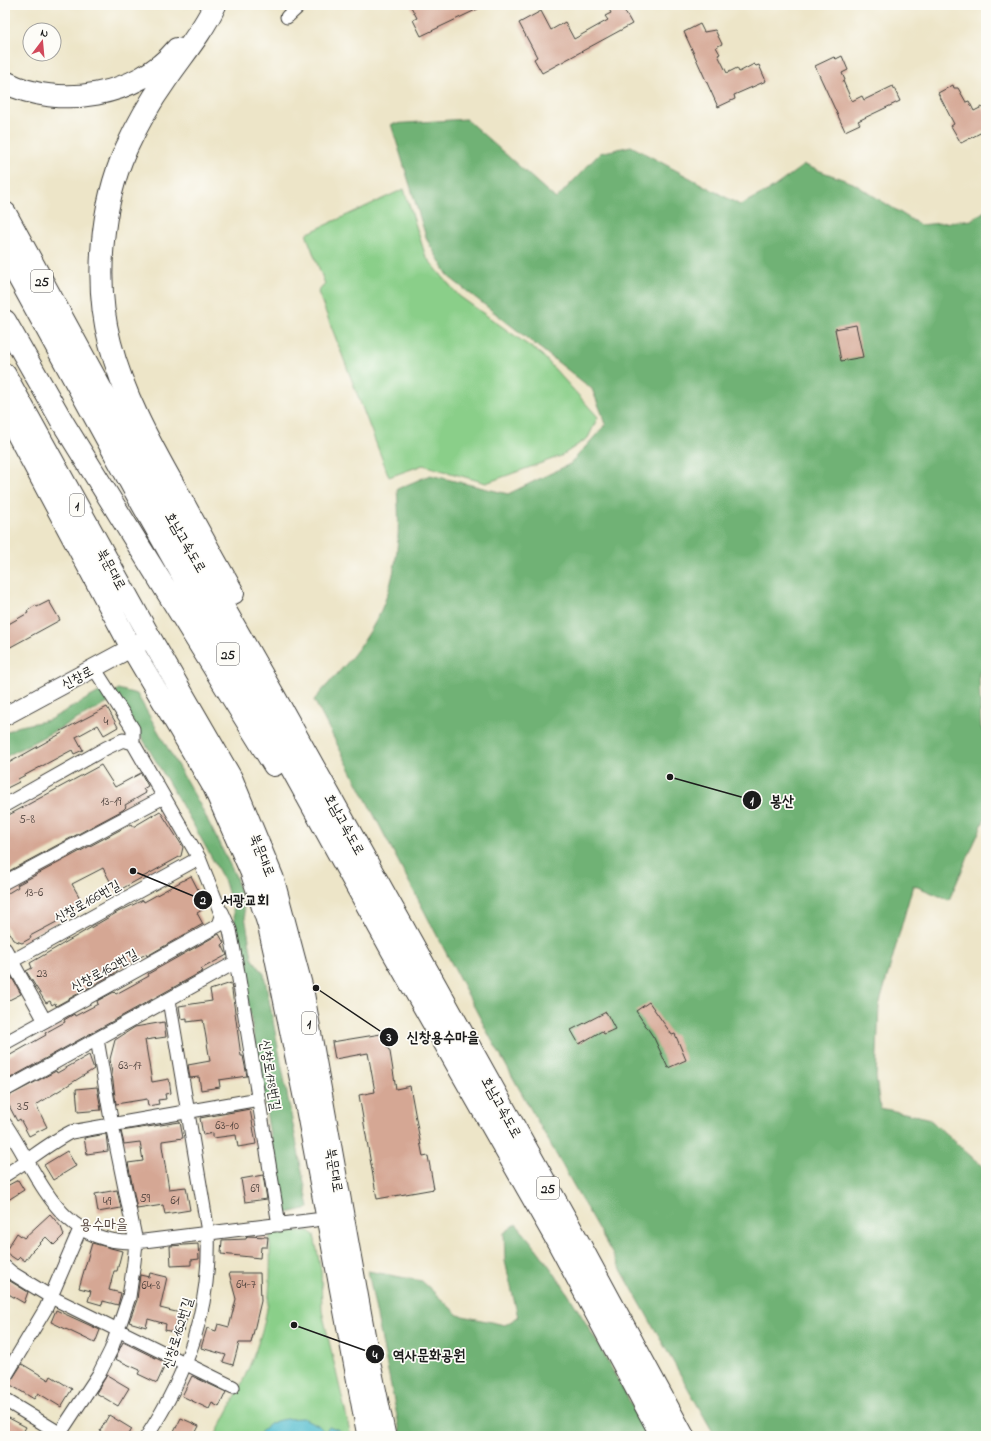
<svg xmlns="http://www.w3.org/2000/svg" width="991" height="1441" viewBox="0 0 991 1441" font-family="'Indie Flower','Poor Story',sans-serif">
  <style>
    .green { fill: #8acf89; stroke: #537652 }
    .forest { fill: #6fb275; stroke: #466748 }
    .water { fill: #50bbcd; stroke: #366c74 }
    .building { fill: #d5a794 }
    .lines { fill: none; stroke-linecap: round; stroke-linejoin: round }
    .street-casing { stroke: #3b3a36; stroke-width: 15 }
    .secondary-casing { stroke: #3b3a36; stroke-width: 20 }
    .primary-casing { stroke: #3b3a36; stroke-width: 23 }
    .highway-casing { stroke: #3b3a36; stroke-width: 24 }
    .street { stroke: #fff; stroke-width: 13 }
    .secondary { stroke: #fff; stroke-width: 18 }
    .primary { stroke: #fff; stroke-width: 21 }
    .highway { stroke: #fff; stroke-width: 22 }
    .labels { text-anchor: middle; stroke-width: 3.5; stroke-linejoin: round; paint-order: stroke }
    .number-label { font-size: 12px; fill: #4a3f3a }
    .shield { fill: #fdfcf7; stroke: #605f5e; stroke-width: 1 }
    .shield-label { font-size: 13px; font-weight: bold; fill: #1c1c1c }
    .street-label { font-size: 14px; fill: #1c1c1c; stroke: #fdfcf7 }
    .neighbourhood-label { font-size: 15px; fill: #5d4d46; stroke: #fdfcf7 }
    .leader { fill: none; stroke: #1c1c1c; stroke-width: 1.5 }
    .callout-dot { fill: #1c1c1c; stroke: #fdfcf7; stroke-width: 1.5 }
    .mark-label { font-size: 12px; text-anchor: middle; font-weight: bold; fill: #fff }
    .callout-label { font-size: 15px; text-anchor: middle; font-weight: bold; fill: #1c1c1c; stroke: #fdfcf7; stroke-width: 3.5; stroke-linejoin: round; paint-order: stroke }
  </style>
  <rect width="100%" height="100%" fill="#fdfcf7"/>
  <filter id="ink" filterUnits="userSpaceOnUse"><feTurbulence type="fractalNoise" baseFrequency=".025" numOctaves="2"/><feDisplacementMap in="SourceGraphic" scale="8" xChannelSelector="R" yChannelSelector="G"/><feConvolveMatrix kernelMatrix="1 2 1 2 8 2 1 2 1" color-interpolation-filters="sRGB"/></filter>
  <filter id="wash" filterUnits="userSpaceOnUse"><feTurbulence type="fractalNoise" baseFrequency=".012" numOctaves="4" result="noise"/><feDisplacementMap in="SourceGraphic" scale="16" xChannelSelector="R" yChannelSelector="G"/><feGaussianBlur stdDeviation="0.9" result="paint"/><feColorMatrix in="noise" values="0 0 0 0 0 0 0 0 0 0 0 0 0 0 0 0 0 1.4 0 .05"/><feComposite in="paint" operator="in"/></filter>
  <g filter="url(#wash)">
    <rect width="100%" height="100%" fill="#ede5c8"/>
    <!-- green -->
    <path class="green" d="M 404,189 L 426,257 L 459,296 L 542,355 L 598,417 L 588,438 L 561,456 L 486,483 L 423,465 L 389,477 L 318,292 L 325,284 L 306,234 Z
      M 294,1231 L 310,1231 L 314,1235 L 321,1270 L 322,1311 L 351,1436 L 215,1436 C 238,1392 264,1345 269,1294 C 271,1274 270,1253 270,1233 Z"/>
    <!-- forest -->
    <path class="forest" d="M 466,119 L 556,199 L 600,153 L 631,146 L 740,205 L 771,189 L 804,165 L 853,183 L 920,225 L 972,220 L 986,210 L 986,670 L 979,673 L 981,727 L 986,738 L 986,816 L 949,900 L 913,885 L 879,1006 L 876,1077 L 880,1108 L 928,1118 L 983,1167 L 986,1172 L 986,1436 L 715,1436 L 490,1037 L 314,700 C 328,683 345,667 358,649 C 395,600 402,548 397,489 L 430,475 L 508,494 L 570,464 L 606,424 L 592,389 L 449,277 L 427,240 L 391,124 Z
      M 118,689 L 137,694 L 200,805 L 236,877 L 244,910 L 252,958 L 264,974 L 309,1208 L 283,1214 L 233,910 L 225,882 L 193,824 L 115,692 Z
      M 99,692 L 107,694 L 112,701 L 5,757 L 5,733 L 16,727 L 49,720 Z
      M 516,1224 C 571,1286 608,1364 649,1436 L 401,1436 L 368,1271 L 422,1281 L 458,1315 L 505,1325 L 518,1317 L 505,1261 L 504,1233 Z"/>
    <!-- water -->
    <path class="water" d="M 303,1418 L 318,1425 L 325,1432 L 329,1426 L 339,1430 L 337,1436 L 259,1436 C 267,1418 286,1419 303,1418 Z"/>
    <g id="blocks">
      <!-- building -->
      <path class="building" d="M 410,5 L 486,5 L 421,36 L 413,20 L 417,18 Z
        M 616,5 L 621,5 L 632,24 L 542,73 L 534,59 L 537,57 L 519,23 L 541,11 L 551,30 L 565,22 L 574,39 L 608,20 L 605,16 L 611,13 L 609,9 Z
        M 700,24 L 704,32 L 715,30 L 722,44 L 716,47 L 720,54 L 718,55 L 727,73 L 737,68 L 739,72 L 754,64 L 756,66 L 759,65 L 766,81 L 734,95 L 735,99 L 718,107 L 684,32 Z
        M 842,56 L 848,70 L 842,73 L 845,80 L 843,81 L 852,101 L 862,96 L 864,100 L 893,86 L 900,101 L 858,121 L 860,124 L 845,131 L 815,66 L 834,57 L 836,59 Z
        M 953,85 L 954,88 L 958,88 L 966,102 L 969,101 L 974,111 L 982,107 L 986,113 L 986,130 L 961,143 L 951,126 L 954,124 L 938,93 Z
        M 856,325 L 863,357 L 841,361 L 835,329 Z
        M 49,601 L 60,620 L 5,650 L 5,626 L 28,613 L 27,611 L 36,605 L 37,607 Z
        M 107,707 L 118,727 L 104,735 L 98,725 L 76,737 L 83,750 L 74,754 L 72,750 L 18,779 L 19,782 L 5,789 L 5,765 L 62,733 L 61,731 Z
        M 101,765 L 115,787 L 141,773 L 148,786 L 143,789 L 146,793 L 125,805 L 126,807 L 123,810 L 9,871 L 5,864 L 5,817 Z
        M 160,811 L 183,847 L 181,856 L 116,892 L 103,868 L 72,884 L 85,907 L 30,936 L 31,938 L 22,943 L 13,940 L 5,925 L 5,895 L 18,887 L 17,885 L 131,824 L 133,827 Z
        M 191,876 L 207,907 L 197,913 L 203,924 L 147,956 L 146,954 L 116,970 L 117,972 L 56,1006 L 55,1003 L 52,1005 L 50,1001 L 46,1003 L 26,971 L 32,968 L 30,963 L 118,912 L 143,900 L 144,902 Z
        M 219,934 L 224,943 L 222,945 L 227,955 L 201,969 L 203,971 L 5,1081 L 5,1058 L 46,1035 L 45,1033 L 65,1022 L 64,1020 L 74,1014 L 75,1016 L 98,1004 L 97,1001 L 114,992 L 116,994 L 149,976 L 148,974 L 155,970 Z
        M 5,965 L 21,994 L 5,1002 Z
        M 231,983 L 241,1056 L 243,1056 L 247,1076 L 219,1080 L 220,1087 L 201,1090 L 199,1077 L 190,1078 L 188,1065 L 210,1061 L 203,1020 L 187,1022 L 187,1018 L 181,1019 L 179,1006 L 212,1001 L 210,990 Z
        M 649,1002 L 672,1035 L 675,1034 L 686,1060 L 668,1068 L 654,1038 L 636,1011 Z
        M 606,1012 L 615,1029 L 604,1034 L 602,1031 L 579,1044 L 571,1030 Z
        M 164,1022 L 166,1037 L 145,1040 L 152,1082 L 169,1079 L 171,1093 L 165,1094 L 166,1099 L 158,1100 L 159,1104 L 148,1106 L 147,1099 L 116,1104 L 110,1059 L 115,1040 L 135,1027 Z
        M 381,1034 L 390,1052 L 396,1089 L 410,1086 L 423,1157 L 428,1156 L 434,1189 L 377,1199 L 359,1095 L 375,1092 L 368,1053 L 335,1059 L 332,1042 Z
        M 89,1055 L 94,1069 L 36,1105 L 47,1127 L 29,1136 L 20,1119 L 17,1121 L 5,1098 L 56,1071 L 57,1073 Z
        M 97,1087 L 101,1110 L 78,1112 L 76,1089 Z
        M 250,1109 L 256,1144 L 238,1147 L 236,1135 L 213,1138 L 213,1133 L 203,1135 L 200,1118 Z
        M 180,1122 L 183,1138 L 162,1141 L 162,1146 L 169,1189 L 186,1187 L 190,1210 L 165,1214 L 163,1205 L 137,1209 L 128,1163 L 143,1161 L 140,1142 L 124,1144 L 121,1131 Z
        M 106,1134 L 108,1151 L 87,1154 L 84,1138 Z
        M 67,1151 L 76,1166 L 53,1180 L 44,1165 Z
        M 263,1175 L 267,1199 L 245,1202 L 241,1179 Z
        M 18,1180 L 24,1190 L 5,1202 L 5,1187 Z
        M 117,1190 L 121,1208 L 98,1212 L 95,1194 Z
        M 50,1214 L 61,1227 L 64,1235 L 54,1245 L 46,1237 L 32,1251 L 25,1261 L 20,1257 L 17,1260 L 5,1252 L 17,1233 L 24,1238 Z
        M 247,1236 L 268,1237 L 267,1247 L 261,1247 L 260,1258 L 221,1254 L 222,1240 L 246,1239 Z
        M 92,1243 L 122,1251 L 117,1271 L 114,1271 L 109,1290 L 121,1293 L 118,1305 L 103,1301 L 102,1305 L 88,1301 L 91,1291 L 79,1288 Z
        M 198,1244 L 199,1259 L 191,1260 L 191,1265 L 171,1266 L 170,1246 Z
        M 150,1273 L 167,1277 L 160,1308 L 188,1315 L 183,1331 L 178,1329 L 177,1333 L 165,1330 L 166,1324 L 148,1319 L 146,1327 L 129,1322 L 137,1300 L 140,1275 L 149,1277 Z
        M 229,1273 L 260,1273 L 261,1301 L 251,1343 L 239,1343 L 233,1365 L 223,1362 L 226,1355 L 201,1348 L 207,1328 L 216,1331 L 218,1324 L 229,1327 L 236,1299 Z
        M 5,1278 L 28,1292 L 24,1303 L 5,1292 Z
        M 56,1310 L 100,1330 L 95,1343 L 51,1322 Z
        M 123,1342 L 166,1363 L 157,1383 L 138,1374 L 140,1370 L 115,1359 Z
        M 22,1364 L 49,1380 L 51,1376 L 72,1389 L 61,1407 L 38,1393 L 34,1399 L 9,1384 Z
        M 107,1375 L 129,1388 L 118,1406 L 96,1393 Z
        M 192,1376 L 226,1392 L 219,1407 L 212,1403 L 209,1409 L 182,1396 Z
        M 109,1415 L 132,1429 L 128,1436 L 109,1436 L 100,1431 Z
        M 5,1416 L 26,1427 L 21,1436 L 11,1436 L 5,1433 Z
        M 181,1418 L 199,1426 L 194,1436 L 172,1436 Z"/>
    </g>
  </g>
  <g filter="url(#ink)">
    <use href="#blocks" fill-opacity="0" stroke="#3b3a36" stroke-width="1"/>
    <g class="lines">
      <defs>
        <path id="street" d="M 287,17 L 300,5
          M 5,805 L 106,748 L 123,740 L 133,743
          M 5,882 L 164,797
          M 222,912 L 230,930 L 237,967 L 279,1225
          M 5,949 L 45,1021
          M 12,961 L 199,858
          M 5,1043 L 219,925 L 222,916 L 199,858 L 133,743 L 133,729 L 94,668
          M 5,1090 L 236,962
          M 5,1124 C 41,1177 58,1245 136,1242 L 315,1220
          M 5,1175 C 27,1162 47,1144 71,1132 L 259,1099
          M 5,1267 L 12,1273 L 51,1297 L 233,1387
          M 5,1377 L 46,1308 L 80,1229
          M 5,1400 L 64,1436
          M 60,1433 L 99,1374 L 111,1350 L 129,1297 L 134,1262 L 136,1242 L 112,1125 L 97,1039
          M 147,1436 C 188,1373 211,1308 208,1232 L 169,1000"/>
        <path id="secondary" d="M 5,716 L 144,641"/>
        <path id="primary" d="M 5,374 L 150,637 L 232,779 L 273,878 L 303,991 L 368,1355 L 385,1436
          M 5,411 L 131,647 L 214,788 L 251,872 L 268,924 L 275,955 L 307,1111 L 368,1436"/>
        <path id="highway" d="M 215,5 C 202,33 182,56 165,81 C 150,102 137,125 126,149 C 101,205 94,283 110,343 C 123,394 149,442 175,488 C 194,523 213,558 233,593
          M 5,82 C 59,110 138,96 177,49
          M 5,213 L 150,479 L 274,696 L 575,1236 L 683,1436
          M 5,252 L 138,496 L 280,747 L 393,952 L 557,1240 L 662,1436
          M 5,321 L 63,423 L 274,765"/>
      </defs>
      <!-- street casing -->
      <use href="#street" class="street-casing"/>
      <!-- secondary casing -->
      <use href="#secondary" class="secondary-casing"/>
      <!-- primary casing -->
      <use href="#primary" class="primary-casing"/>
      <!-- highway casing -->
      <use href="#highway" class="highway-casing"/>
      <!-- street -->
      <use href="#street" class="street"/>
      <!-- secondary -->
      <use href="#secondary" class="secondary"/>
      <!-- primary -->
      <use href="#primary" class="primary"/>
      <!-- highway -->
      <use href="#highway" class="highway"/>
    </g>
  </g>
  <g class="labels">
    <!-- number labels -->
    <g class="number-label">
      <text x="106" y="725">4</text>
      <text x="111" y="805">13-19</text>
      <text x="27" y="823">5-8</text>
      <text x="34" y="896">13-6</text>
      <text x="42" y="977">23</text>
      <text x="130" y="1069">63-17</text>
      <text x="23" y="1110">35</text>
      <text x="227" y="1129">63-10</text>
      <text x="255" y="1192">69</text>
      <text x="145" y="1202">59</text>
      <text x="175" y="1204">61</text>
      <text x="107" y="1205">49</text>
      <text x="246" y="1288">64-7</text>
      <text x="151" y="1289">64-8</text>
    </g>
    <!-- shield labels -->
    <g class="shield">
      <rect x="31" y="270" width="22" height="22" rx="3"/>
      <rect x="70" y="494" width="14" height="22" rx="3"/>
      <rect x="217" y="643" width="22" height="22" rx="3"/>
      <rect x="302" y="1012" width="14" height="22" rx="3"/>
      <rect x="537" y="1177" width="22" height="22" rx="3"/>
    </g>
    <g class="shield-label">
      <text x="42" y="286">25</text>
      <text x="77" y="510">1</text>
      <text x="228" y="659">25</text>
      <text x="309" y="1028">1</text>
      <text x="548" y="1193">25</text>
    </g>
    <!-- street labels -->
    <g class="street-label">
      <text transform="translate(186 542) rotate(60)" y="5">호남고속도로</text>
      <text transform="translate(112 569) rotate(61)" y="5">북문대로</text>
      <text transform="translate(77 677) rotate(-28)" y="5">신창로</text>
      <text transform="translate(345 824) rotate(61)" y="5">호남고속도로</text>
      <text transform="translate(263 855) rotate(68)" y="5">북문대로</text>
      <text transform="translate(87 901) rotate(-29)" y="5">신창로166번길</text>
      <text transform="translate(104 970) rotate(-29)" y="5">신창로162번길</text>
      <text transform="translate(271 1075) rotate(81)" y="5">신창로178번길</text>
      <text transform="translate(502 1107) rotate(61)" y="5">호남고속도로</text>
      <text transform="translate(335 1170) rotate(80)" y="5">북문대로</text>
      <text transform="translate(177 1333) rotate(-73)" y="5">신창로162번길</text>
    </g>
    <!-- neighbourhood labels -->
    <g class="neighbourhood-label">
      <text x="104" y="1229">용수마을</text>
    </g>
  </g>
  <!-- callouts -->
  <path class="leader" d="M670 777L752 800M133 871L203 900M316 988L389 1037M294 1325L375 1354"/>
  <g class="callout-dot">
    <circle cx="670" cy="777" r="4"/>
    <circle cx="133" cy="871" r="4"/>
    <circle cx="316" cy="988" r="4"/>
    <circle cx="294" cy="1325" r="4"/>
    <circle cx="752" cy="800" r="10"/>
    <circle cx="203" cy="900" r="10"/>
    <circle cx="389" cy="1037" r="10"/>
    <circle cx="375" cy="1354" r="10"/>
  </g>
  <g class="mark-label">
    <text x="752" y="805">1</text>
    <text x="203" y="904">2</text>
    <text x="389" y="1041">3</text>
    <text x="375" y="1359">4</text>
  </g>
  <g class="callout-label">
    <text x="782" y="806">봉산</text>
    <text x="245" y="905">서광교회</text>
    <text x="443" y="1042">신창용수마을</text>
    <text x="429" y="1360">역사문화공원</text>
  </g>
  <!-- margin -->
  <rect width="991" height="1441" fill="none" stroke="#fdfcf7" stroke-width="20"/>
  <!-- north arrow -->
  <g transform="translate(42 42) rotate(16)"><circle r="19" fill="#fdfcf7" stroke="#a3a29f"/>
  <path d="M0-3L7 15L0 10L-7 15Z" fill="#d1495b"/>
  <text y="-6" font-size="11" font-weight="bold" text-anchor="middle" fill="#1c1c1c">N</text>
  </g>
</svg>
